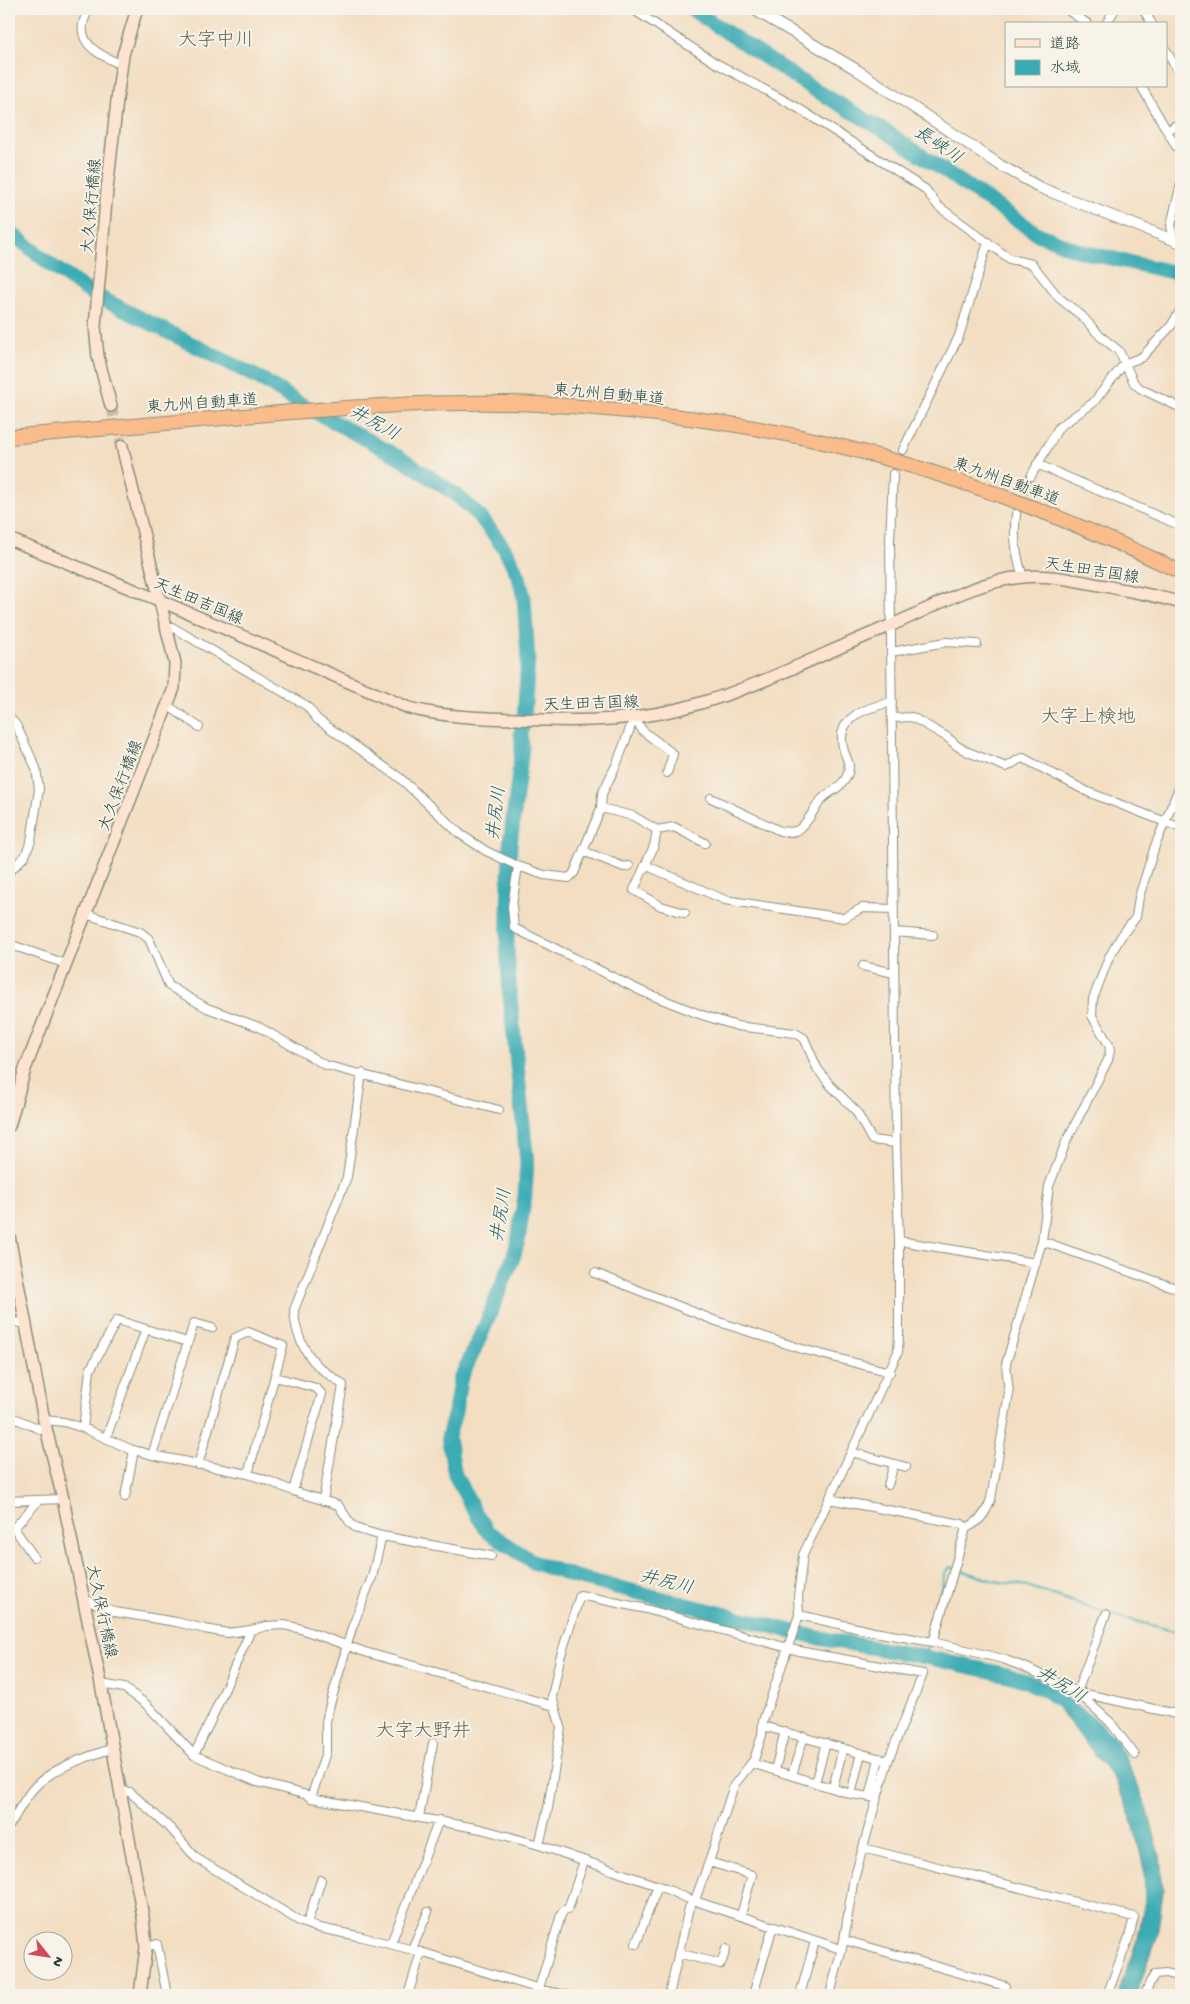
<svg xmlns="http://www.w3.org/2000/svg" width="1190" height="2004" viewBox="0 0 1190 2004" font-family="'Gochi Hand','Klee One',sans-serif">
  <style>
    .water { fill: #3aabb4; stroke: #2c7474 }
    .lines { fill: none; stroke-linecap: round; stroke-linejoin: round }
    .stream { stroke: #3aabb4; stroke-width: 2.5 }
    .river { stroke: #3aabb4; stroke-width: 15 }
    .minor-tunnel { stroke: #c9bea6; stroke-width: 8; stroke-dasharray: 8 4; stroke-linecap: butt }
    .secondary-tunnel { stroke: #c9bea6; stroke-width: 11; stroke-dasharray: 11 5.5; stroke-linecap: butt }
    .minor-casing { stroke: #898e7b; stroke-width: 10 }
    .tertiary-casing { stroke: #898e7b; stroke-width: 12 }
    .secondary-casing { stroke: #898e7b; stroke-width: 14 }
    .motorway-casing { stroke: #898e7b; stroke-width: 16 }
    .minor { stroke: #fff; stroke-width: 8 }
    .tertiary { stroke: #fff; stroke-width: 10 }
    .secondary { stroke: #fde4d1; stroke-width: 11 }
    .motorway { stroke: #fabc8b; stroke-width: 14 }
    .labels { text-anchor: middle; stroke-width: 4; stroke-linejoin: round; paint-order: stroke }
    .street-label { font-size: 16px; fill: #1f3d34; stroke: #f7f3e8 }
    .water-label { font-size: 18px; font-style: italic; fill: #275e5a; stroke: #f7f3e8 }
    .quarter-label { font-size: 19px; fill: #646552; stroke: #f7f3e8 }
  </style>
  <rect width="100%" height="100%" fill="#f7f3e8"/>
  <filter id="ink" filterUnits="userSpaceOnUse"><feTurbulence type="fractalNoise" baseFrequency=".02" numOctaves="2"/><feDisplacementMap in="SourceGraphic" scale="10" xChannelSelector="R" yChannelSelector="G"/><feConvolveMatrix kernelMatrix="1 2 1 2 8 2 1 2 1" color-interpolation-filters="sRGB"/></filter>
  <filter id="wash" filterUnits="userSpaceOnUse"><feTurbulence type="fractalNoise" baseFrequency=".0096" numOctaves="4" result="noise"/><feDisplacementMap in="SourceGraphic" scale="20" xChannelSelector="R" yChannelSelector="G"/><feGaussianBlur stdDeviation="1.12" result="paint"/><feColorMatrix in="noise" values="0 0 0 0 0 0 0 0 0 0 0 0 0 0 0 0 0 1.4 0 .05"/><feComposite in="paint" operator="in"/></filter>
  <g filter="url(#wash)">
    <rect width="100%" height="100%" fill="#f3dec2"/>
    <!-- water -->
    <path class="water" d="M 1057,1696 L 1122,1751 L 1146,1804 L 1160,1855 L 1163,1892 L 1157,1937 L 1136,1995 L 1117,1995 L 1138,1938 L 1145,1900 L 1144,1869 L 1133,1823 L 1115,1780 L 1057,1707 Z"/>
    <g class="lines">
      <!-- stream -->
      <path class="stream" d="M 925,1657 L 945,1574 L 950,1567 L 994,1581 L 1027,1586 L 1112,1615 L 1181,1633"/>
      <!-- river -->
      <path class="river" d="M 691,9 L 812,88 L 890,134 L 1038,234 L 1079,251 L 1181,274
        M 9,231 L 51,265 L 89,292 L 263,380 L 299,403 L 406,461 L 459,497 L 482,519 L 504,548 L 519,577 L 524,598 L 528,659 L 524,718 L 521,732 L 522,748 L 510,845 L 507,947 L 510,997 L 527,1162 L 525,1195 L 518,1241 L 513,1258 L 485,1326 L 460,1380 L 455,1412 L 448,1437 L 455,1475 L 473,1509 L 488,1532 L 535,1563 L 572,1576 L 819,1638 L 925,1657 L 1008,1675 L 1026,1681 L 1048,1692 L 1095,1728 L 1113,1747"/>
    </g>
  </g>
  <g filter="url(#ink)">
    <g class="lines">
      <!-- minor-tunnel -->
      <path class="minor-tunnel" d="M 1020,505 L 1031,476"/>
      <!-- secondary-tunnel -->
      <path class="secondary-tunnel" d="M 111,406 L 122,446"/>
      <defs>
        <path id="minor" d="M 89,9 C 87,13 84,19 83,24 C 79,47 105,57 122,65
          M 632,9 L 714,62 L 798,108 L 925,189 L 938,206 L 1010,259 L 1032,264 L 1059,298 L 1082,316 L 1100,336 L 1119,351 L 1134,383 L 1141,389 L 1181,408
          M 1066,9 L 1088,24
          M 1143,9 L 1152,24
          M 1106,24 L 1115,9
          M 1166,50 L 1181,77
          M 1141,86 L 1176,146 L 1181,152
          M 1167,131 L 1181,122
          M 1173,240 L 1171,225 L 1181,184
          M 903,450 L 959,336 L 988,242
          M 1037,464 L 1181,526
          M 1031,476 L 1059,427 L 1093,403 L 1124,364 L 1142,357 L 1171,326 L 1181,309
          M 1016,514 C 1013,537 1016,555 1023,577
          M 166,628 L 172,627 L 307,706 L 317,719 L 400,778 L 460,834 L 486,851 L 518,866 L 544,875 L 569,878 L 574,873 L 601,808 L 602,794 L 617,763 L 634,718
          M 891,652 L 946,642 L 977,644
          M 167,705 L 199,727
          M 9,717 L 16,725 L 36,768 L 39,789 L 31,841 L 25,856 L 9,872
          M 634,718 L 643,731 L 673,754 L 667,773
          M 892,718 L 912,717 L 947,737 L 957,746 L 968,752 L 1006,767 C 1013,765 1016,759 1023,758 L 1088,792 L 1181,828
          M 711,798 L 780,831 C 786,832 792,833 798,830 C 808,824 814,808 822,799 C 831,790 844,787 848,773 C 851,764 846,758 844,751 C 833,717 866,708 892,702
          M 601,808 L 633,816 L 657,830 L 654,846 L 634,890 L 661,906 L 685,913
          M 657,830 L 674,827 L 705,843
          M 583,851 L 624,867 L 629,866
          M 645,865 L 725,900 L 844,918 L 862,908 L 894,909
          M 518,866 L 512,906 L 514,928 L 641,991 L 702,1015 L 737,1026 L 795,1033 L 804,1038 L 817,1068 L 830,1085 L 856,1111 L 872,1140 L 896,1143
          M 86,914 L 140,932 L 149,939 L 169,986 L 207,1008 L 259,1027 L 325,1065 L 499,1110
          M 894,932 L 933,935
          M 9,944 L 66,964
          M 863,966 L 894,973
          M 899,1241 L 1036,1263
          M 1042,1241 L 1181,1290
          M 595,1273 L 716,1321 L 802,1349 L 890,1372
          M 9,1321 L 26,1324
          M 275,1377 L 316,1388 L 322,1394 L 293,1491
          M 9,1416 L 47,1432
          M 44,1420 L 64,1422 L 83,1428 L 130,1449 L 152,1455 L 248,1474 L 269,1481 L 293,1491 L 338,1505 L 351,1524 L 358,1529 L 382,1536 L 491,1556
          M 83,1428 L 90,1370 L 117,1320 L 187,1342
          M 106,1438 L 146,1329
          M 851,1452 L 906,1467
          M 152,1455 L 194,1323 L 212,1328
          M 198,1465 L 235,1338 L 248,1332 L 283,1346 L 248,1474
          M 888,1485 L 894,1464
          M 125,1497 L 134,1450
          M 829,1499 L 962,1524 L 966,1528
          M 9,1501 L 63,1499
          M 323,1501 L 343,1385 C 335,1378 325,1373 318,1366 C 303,1351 295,1331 294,1310 L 347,1177 L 362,1073
          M 34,1557 L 14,1528 L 39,1500
          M 84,1599 L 115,1612 L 176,1622 L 205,1629 L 227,1633 L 251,1630
          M 1106,1614 L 1077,1692 L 1110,1722 L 1135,1755
          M 799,1615 L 874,1632 L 933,1642 L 1003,1659 L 1029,1669 L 1077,1692 L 1181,1715
          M 933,1642 L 966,1528 C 980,1522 986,1513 991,1499 L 1009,1393 L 1006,1364 L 1042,1241 L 1049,1186 L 1066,1142 L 1108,1060 L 1110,1051 L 1109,1045 L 1092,1016 L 1093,999 L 1109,957 L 1122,935 L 1136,917 L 1139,897 L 1155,846 L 1181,783
          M 101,1684 L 124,1688 L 146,1704 L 194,1755 L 257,1782 L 307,1795 L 311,1798 L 481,1829 L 539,1845 L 664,1888 L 686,1898 L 841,1949
          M 763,1726 L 888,1761
          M 194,1755 L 211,1720 L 251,1630 L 267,1626 L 284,1625 L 298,1628 L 365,1652 L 554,1706
          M 751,1763 L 851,1794 L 877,1798
          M 775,1770 L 785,1731
          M 792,1775 L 804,1736
          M 815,1783 L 826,1743
          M 833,1788 L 843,1748
          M 120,1791 L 130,1792 L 172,1830 L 196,1858 L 301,1922 L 315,1927 L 362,1937 L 421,1952 L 546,1991 L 567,1995
          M 851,1794 L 861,1753
          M 870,1797 L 879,1758
          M 311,1798 L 326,1752 L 326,1722 L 329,1708 L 352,1628 L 372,1577 L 382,1536
          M 419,1817 L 433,1743
          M 9,1826 C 16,1815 23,1801 32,1790 C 51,1767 86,1758 113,1748
          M 539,1845 L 548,1808 L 561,1727 L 552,1697 L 560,1658 L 580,1595 L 642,1608 L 799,1651 L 923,1674 L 888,1761 L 877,1798 L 853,1883 L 844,1940 L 830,1995
          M 863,1848 L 1134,1917 L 1129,1937 L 1107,1995
          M 709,1862 L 752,1875 L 741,1915
          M 307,1924 L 321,1880
          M 844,1940 L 1005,1986 L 1003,1995
          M 391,1943 L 439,1820
          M 636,1944 L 658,1886
          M 146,1947 L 157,1944 L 167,1995
          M 412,1949 L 428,1912
          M 678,1953 L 721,1964 L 726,1949
          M 408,1995 L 421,1952
          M 537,1995 L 561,1915 L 564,1910 L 568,1909 L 584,1861
          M 669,1995 L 689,1908 L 695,1900 L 709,1862 L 734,1785 L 754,1760 L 762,1735 L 763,1721 L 799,1615 L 798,1597 L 803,1555 L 898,1352 L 899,1335 L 899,1241 L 896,1143 L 890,540 L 893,474
          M 753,1995 L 773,1926
          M 800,1995 L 815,1941
          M 1145,1995 L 1150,1982 L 1155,1974 L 1166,1973 L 1181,1977"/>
        <path id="tertiary" d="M 753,9 L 854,68 L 1000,165 L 1041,188 L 1181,243"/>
        <path id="secondary" d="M 111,406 L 98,357 L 95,326 L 107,190 L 118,92 L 123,55 L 137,9
          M 9,539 L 161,601 L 409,708 C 444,717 480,718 517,719 C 580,722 643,722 704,702 C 767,683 826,652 887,627 C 931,609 974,581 1023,577 C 1052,574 1082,582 1110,587 C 1134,592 1158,596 1181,603
          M 9,1126 L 25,1069 L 174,688 L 175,663 L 122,446
          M 9,1236 L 44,1420 L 63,1499 L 101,1684 L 143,1917 L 146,1947 L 140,1995"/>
        <path id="motorway" d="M 9,437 C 103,428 197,420 291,412 C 373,406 456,400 538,404 C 626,409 715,419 801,437 C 933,466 1060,514 1181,572"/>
      </defs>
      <!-- minor casing -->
      <use href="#minor" class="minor-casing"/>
      <!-- tertiary casing -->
      <use href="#tertiary" class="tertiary-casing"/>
      <!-- secondary casing -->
      <use href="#secondary" class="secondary-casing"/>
      <!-- motorway casing -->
      <use href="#motorway" class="motorway-casing"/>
      <!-- minor -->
      <use href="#minor" class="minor"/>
      <!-- tertiary -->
      <use href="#tertiary" class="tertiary"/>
      <!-- secondary -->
      <use href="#secondary" class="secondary"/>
      <!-- motorway -->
      <use href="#motorway" class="motorway"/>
    </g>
  </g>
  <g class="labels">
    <!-- street labels -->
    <g class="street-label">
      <text transform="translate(90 206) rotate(-85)" y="6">大久保行橋線</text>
      <text transform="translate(609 393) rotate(5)" y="6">東九州自動車道</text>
      <text transform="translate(202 402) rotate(-4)" y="6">東九州自動車道</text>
      <text transform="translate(1007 480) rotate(20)" y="6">東九州自動車道</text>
      <text transform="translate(1092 569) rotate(9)" y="6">天生田吉国線</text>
      <text transform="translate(199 600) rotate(23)" y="6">天生田吉国線</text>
      <text transform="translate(591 702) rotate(-2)" y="6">天生田吉国線</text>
      <text transform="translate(119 785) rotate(-69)" y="6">大久保行橋線</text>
      <text transform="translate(103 1611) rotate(78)" y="6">大久保行橋線</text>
    </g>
    <!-- water labels -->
    <g class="water-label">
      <text transform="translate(939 144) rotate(34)" y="6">長峡川</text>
      <text transform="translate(375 422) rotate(29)" y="6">井尻川</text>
      <text transform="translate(495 813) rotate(-83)" y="6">井尻川</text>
      <text transform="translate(500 1215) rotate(-81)" y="6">井尻川</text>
      <text transform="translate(667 1581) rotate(14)" y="6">井尻川</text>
      <text transform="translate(1062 1684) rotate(32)" y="6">井尻川</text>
    </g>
    <!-- quarter labels -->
    <g class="quarter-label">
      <text x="216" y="45">大字中川</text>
      <text x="1088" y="722">大字上検地</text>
      <text x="423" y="1736">大字大野井</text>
    </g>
  </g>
  <!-- margin -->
  <rect width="1190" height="2004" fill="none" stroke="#f7f3e8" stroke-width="30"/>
  <!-- legend -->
  <rect x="1005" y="22" width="162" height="65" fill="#f7f3e8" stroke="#a1aaa0"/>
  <rect x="1015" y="39" width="25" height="8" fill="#fde4d1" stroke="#a1aaa0"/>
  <text x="1050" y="48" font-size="15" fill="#1f3d34">道路</text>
  <rect x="1015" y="60" width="25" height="15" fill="#3aabb4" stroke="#a1aaa0"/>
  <text x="1050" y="72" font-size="15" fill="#1f3d34">水域</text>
  <!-- north arrow -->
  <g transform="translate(48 1956) rotate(120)"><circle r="24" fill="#f7f3e8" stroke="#a1aaa0"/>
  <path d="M0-4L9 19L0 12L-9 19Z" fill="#d1495b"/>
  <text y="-8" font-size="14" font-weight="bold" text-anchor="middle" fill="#1f3d34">N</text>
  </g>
</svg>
